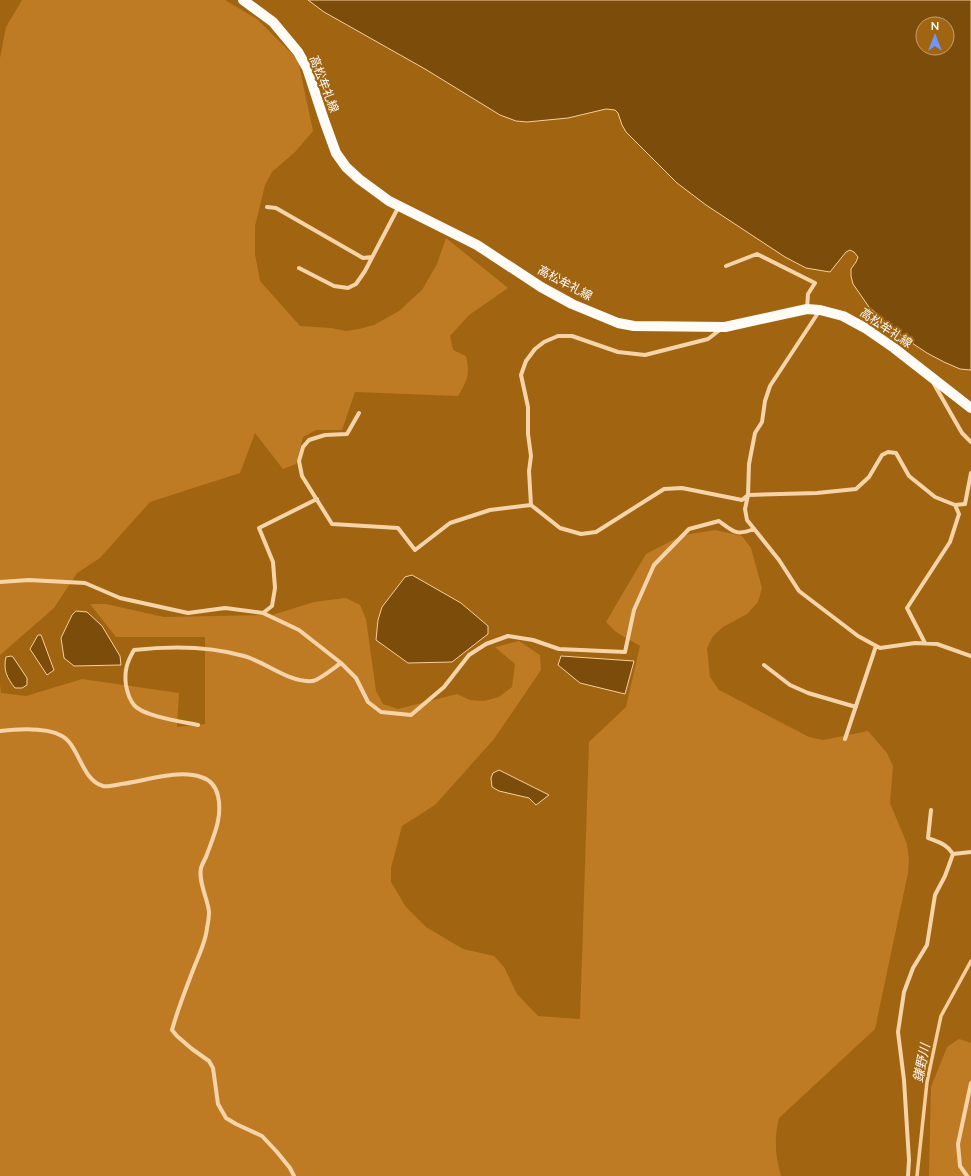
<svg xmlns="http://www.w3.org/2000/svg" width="971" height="1176" viewBox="0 0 971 1176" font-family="Lato,'Noto Sans JP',sans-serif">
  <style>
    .green { fill: #bf7b24 }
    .water { fill: #7c4d0a; stroke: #f8ce9b; fill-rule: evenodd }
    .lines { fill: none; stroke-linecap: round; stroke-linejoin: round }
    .stream { stroke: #f8ce9b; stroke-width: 3.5 }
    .minor { stroke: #f5d4a9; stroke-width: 4 }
    .primary { stroke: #fffcf7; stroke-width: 10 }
    .labels { text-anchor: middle; stroke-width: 4; stroke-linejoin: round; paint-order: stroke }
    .street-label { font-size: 12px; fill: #fff; stroke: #a16411 }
    .water-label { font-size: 13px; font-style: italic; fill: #fef6ed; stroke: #a16411 }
  </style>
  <rect width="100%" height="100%" fill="#a16411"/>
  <!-- green -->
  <path class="green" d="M 22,0 L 225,0 L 257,19 L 298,60 L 313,131 L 295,152 L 272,172 L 265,185 L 255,226 L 255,254 L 260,281 L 300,326 L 331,328 L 346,331 L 359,329 L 374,325 L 399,311 L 422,290 L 437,264 L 446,238 L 508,288 L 469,315 L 450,336 L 453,350 L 466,356 C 470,375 468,379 458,396 L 355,392 L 342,430 L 316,430 L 303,437 L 296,464 L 283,469 L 255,433 L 240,473 L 150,502 L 100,558 L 77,573 L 54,608 L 0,655 L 0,58 L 6,27 Z
    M 715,530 L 742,536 L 751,548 L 762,588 L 758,602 L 747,614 L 723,627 L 713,636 L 707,648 L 710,677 L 719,690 L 809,737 L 823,740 L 868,731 L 887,753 L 893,766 L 890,803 L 907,844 L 909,859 L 908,873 L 875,1029 L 779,1118 C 774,1139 775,1155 781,1176 L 0,1176 L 0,684 L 1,693 L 26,696 L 82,679 L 179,693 L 177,727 L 205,724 L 205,637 L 116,637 L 90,604 L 106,604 L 164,617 L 272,615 L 314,602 L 346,598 L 360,605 L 366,619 L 376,691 L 383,704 L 398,709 L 457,694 L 470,700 L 484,701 L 499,697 L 512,687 L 515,664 L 495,647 L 519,641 L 540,655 L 541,670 L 494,739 L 435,805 L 402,826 L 391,868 L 391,882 L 406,907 L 426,927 L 463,949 L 494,956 L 504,967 L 517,994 L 538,1016 L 580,1019 L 589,742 L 626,707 L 640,646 L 616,632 L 606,622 L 646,554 L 671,541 L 685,535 Z
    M 959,1039 L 971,1043 L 971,1176 L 929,1176 L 931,1087 L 947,1047 Z"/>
  <!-- water -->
  <path class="water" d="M 308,0 L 971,0 L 971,370 L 960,369 L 944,362 L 927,353 L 903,337 L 869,307 L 853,284 L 851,276 L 851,269 L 856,262 L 858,257 L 854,252 L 850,250 L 846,252 L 830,272 L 806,268 L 785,257 L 706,205 L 677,183 L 626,132 L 622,125 L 618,113 L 615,110 L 606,109 L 568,118 L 527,122 L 516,121 L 500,115 L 425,69 L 324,12 ZM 923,24 L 947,24 L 947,48 L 923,48 Z
    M 412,575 L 461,603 L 488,626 L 488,634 L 452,662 L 408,663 L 376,640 L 378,620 L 382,607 L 405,577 Z
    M 76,611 L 87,612 L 102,626 L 120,656 L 121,665 L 74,666 L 64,658 L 61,638 L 72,615 Z
    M 38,635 L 41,635 L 54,670 L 47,675 L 30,649 Z
    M 11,656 L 13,657 L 27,678 L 27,685 L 22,688 L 15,688 C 7,678 3,670 6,657 Z
    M 561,656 L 634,661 L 625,694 L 580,683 L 558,665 Z
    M 499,770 L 549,795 L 536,805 L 529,798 L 499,791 L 492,787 L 491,778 L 493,773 Z"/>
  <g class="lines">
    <!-- stream -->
    <path class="stream" d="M 917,1176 L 927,1082 L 941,1016 L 971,961"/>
    <!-- minor -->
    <path class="minor" d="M 267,207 L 276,208 L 363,258 L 372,257
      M 726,266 L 757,254 L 815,283 L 808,294 L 807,309
      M 299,268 L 334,286 L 348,288 L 356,284 L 365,271 L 399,206
      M 820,310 L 770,386 L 765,401 L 762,422 L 755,433 L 749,464 L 748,495 L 745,509 L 747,520 L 779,560 L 799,591 L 858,636 L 880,648 L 915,643 L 937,644 L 971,656
      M 721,329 L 708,339 L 645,355 L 618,352 L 572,336 L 558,336 L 544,342 L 535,349 L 526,361 L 521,375 L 528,407 L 528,434 L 531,456 L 529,471 L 531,505 L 560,528 L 581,534 L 596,532 L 664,489 L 682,488 L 742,500 L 748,495 L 817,493 L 856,489 L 869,477 L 882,455 L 888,452 L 896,453 L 909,476 L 935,497 L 955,505 L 965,504 L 971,473
      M 934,384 L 962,433 L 971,442
      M 359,413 L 347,434 L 325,435 L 309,440 L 303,447 L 299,461 L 302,476 L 332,524 L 398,528 L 415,550 L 450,523 L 490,510 L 531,505
      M 0,582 L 29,580 L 85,583 L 120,598 L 188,613 L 225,608 L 263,613 L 272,606 L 275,588 L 273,562 L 259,528 L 317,499
      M 263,613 L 299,630 L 341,663 L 356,678 L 368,702 L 381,712 L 411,715 L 444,687 L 469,655 L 486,644 L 508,636 L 533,640 L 559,649 L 625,652 L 634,610 L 654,565 L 689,529 L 719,521 C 734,532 736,536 754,529
      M 925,643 L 907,608 L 950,542 L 959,514 L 955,505
      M 764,665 L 790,685 L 808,693 L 856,707
      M 198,725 C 184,722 142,716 134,705 C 130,700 127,691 126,685 C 124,671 127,662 134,650 C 170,646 209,646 244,656 C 266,662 289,683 312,681 C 318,681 335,667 341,663
      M 0,731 C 18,729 46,727 62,736 C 79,745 82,781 103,786 C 108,787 116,785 121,784 C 145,781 178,769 201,777 C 211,780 216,787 218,796 C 223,818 213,837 206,857 C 204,861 202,864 201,868 C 198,882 208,899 209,912 C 209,917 208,923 207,928 C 206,940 200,953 195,965 C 187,986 178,1008 172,1030 L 177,1036 L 192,1049 L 209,1061 L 213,1068 L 218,1104 L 226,1118 L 236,1124 L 262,1136 L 277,1152 L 290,1168 L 294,1176
      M 845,739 L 876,646
      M 931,810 L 928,838 C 938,842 947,844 953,854
      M 908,1176 L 909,1160 L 904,1080 L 898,1032 L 904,992 L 913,968 L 927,945 L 935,895 L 945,876 L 953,854 L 971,852
      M 967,1176 L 960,1166 L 958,1144 L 971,1083"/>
    <!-- primary -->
    <path class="primary" d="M 243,0 L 273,22 L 298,52 L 307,68 L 324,120 L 336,153 L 346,167 L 359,179 L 389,201 L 477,245 L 541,287 L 572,304 L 618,323 L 634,326 L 725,327 L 807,309 L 820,310 L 843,316 L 865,328 L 894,348 L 971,408"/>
  </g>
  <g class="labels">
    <!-- street labels -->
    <g class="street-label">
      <text transform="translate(324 84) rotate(69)" y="4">高松牟礼線</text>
      <text transform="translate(565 283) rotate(28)" y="4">高松牟礼線</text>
      <text transform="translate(886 328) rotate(34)" y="4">高松牟礼線</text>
    </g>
    <!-- water labels -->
    <g class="water-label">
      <text transform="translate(921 1063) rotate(-79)" y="5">鎌野川</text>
    </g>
  </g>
  <!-- north arrow -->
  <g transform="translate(935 36)"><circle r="19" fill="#a16411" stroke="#c7a270"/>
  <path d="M0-3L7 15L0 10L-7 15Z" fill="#6d96ff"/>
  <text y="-6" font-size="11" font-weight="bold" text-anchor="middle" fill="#ffffff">N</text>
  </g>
</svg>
